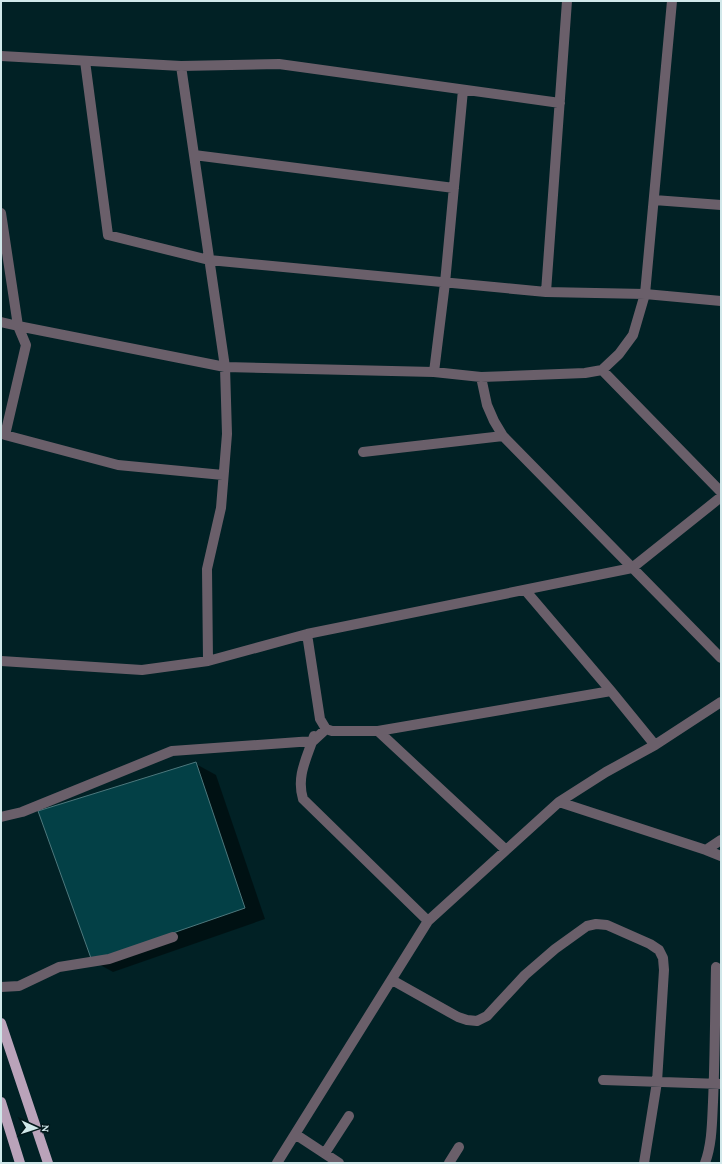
<svg xmlns="http://www.w3.org/2000/svg" width="722" height="1164" viewBox="0 0 722 1164" font-family="'Crimson Pro',serif">
  <style>
    .shadow { fill: #0007 }
    .building { fill: #034046; stroke: #4d787d }
    .lines { fill: none; stroke-linecap: round; stroke-linejoin: round }
    .minor { stroke: #6a5f6a; stroke-width: 10 }
    .major { stroke: #baa3ba; stroke-width: 10 }
  </style>
  <rect width="100%" height="100%" fill="#012125"/>
  <!-- shadow -->
  <path class="shadow" d="M 196,764 L 216,775 L 265,919 L 113,972 L 93,961 Z"/>
  <!-- building -->
  <path class="building" d="M 196,762 L 245,908 L 92,961 L 38,811 Z"/>
  <g class="lines">
    <!-- minor -->
    <path class="minor" d="M 1,56 L 181,66 L 279,64 L 560,103
      M 85,61 L 108,235 L 209,260 L 546,292 L 567,1
      M 181,66 L 225,367 L 227,434 L 221,508 L 207,569 L 208,661
      M 194,155 L 454,188
      M 654,200 L 721,205
      M 1,213 L 18,326 L 1,322
      M 546,292 L 645,294 L 721,301
      M 18,326 L 225,367 L 434,372 L 481,377 L 585,373 L 602,370 L 619,354 L 633,335 L 645,294 L 672,1
      M 18,326 L 26,345 L 5,435 L 118,465 L 223,475
      M 602,370 L 721,492
      M 434,372 L 445,283 L 463,90
      M 481,377 L 487,405 L 494,421 L 503,436 L 721,658
      M 363,452 L 503,436
      M 525,590 L 611,691 L 655,745
      M 307,634 L 320,719 L 326,729 L 332,731 L 378,731 L 611,691
      M 1,661 L 142,670 L 208,661 L 307,634 L 632,568 L 721,497
      M 378,731 L 506,850
      M 314,736 C 307,758 296,776 303,799 L 428,921
      M 559,802 L 706,850 L 721,856
      M 1,817 L 22,812 L 172,751 L 313,741 L 326,729
      M 706,850 L 721,840
      M 392,980 L 458,1017 L 467,1020 L 477,1021 L 487,1016 L 525,975 L 555,949 L 587,926 L 596,924 L 607,925 L 650,944 L 659,950 L 663,958 L 664,970 L 657,1082 L 644,1163
      M 1,987 L 19,986 L 59,967 L 109,959 L 173,937
      M 603,1080 L 721,1084
      M 295,1134 L 339,1163
      M 325,1153 L 349,1116
      M 277,1163 L 428,921 L 559,802 L 606,772 L 655,745 L 721,702
      M 449,1163 L 459,1147
      M 705,1163 C 712,1144 712,1123 713,1102 C 715,1057 715,1012 716,967"/>
    <!-- major -->
    <path class="major" d="M 1,1023 L 48,1163
      M 1,1102 L 20,1163"/>
  </g>
  <!-- border -->
  <rect width="722" height="1164" fill="none" stroke="#d1e8ea" stroke-width="4"/>
  <!-- north arrow -->
  <g transform="translate(36 1128) rotate(93)" stroke="#02171a" stroke-width="3" paint-order="stroke">
  <path d="M0-3L7 15L0 10L-7 15Z" fill="#d1e8ea"/>
  <text y="-6" font-size="11" font-weight="bold" text-anchor="middle" fill="#d1e8ea">N</text>
  </g>
</svg>
